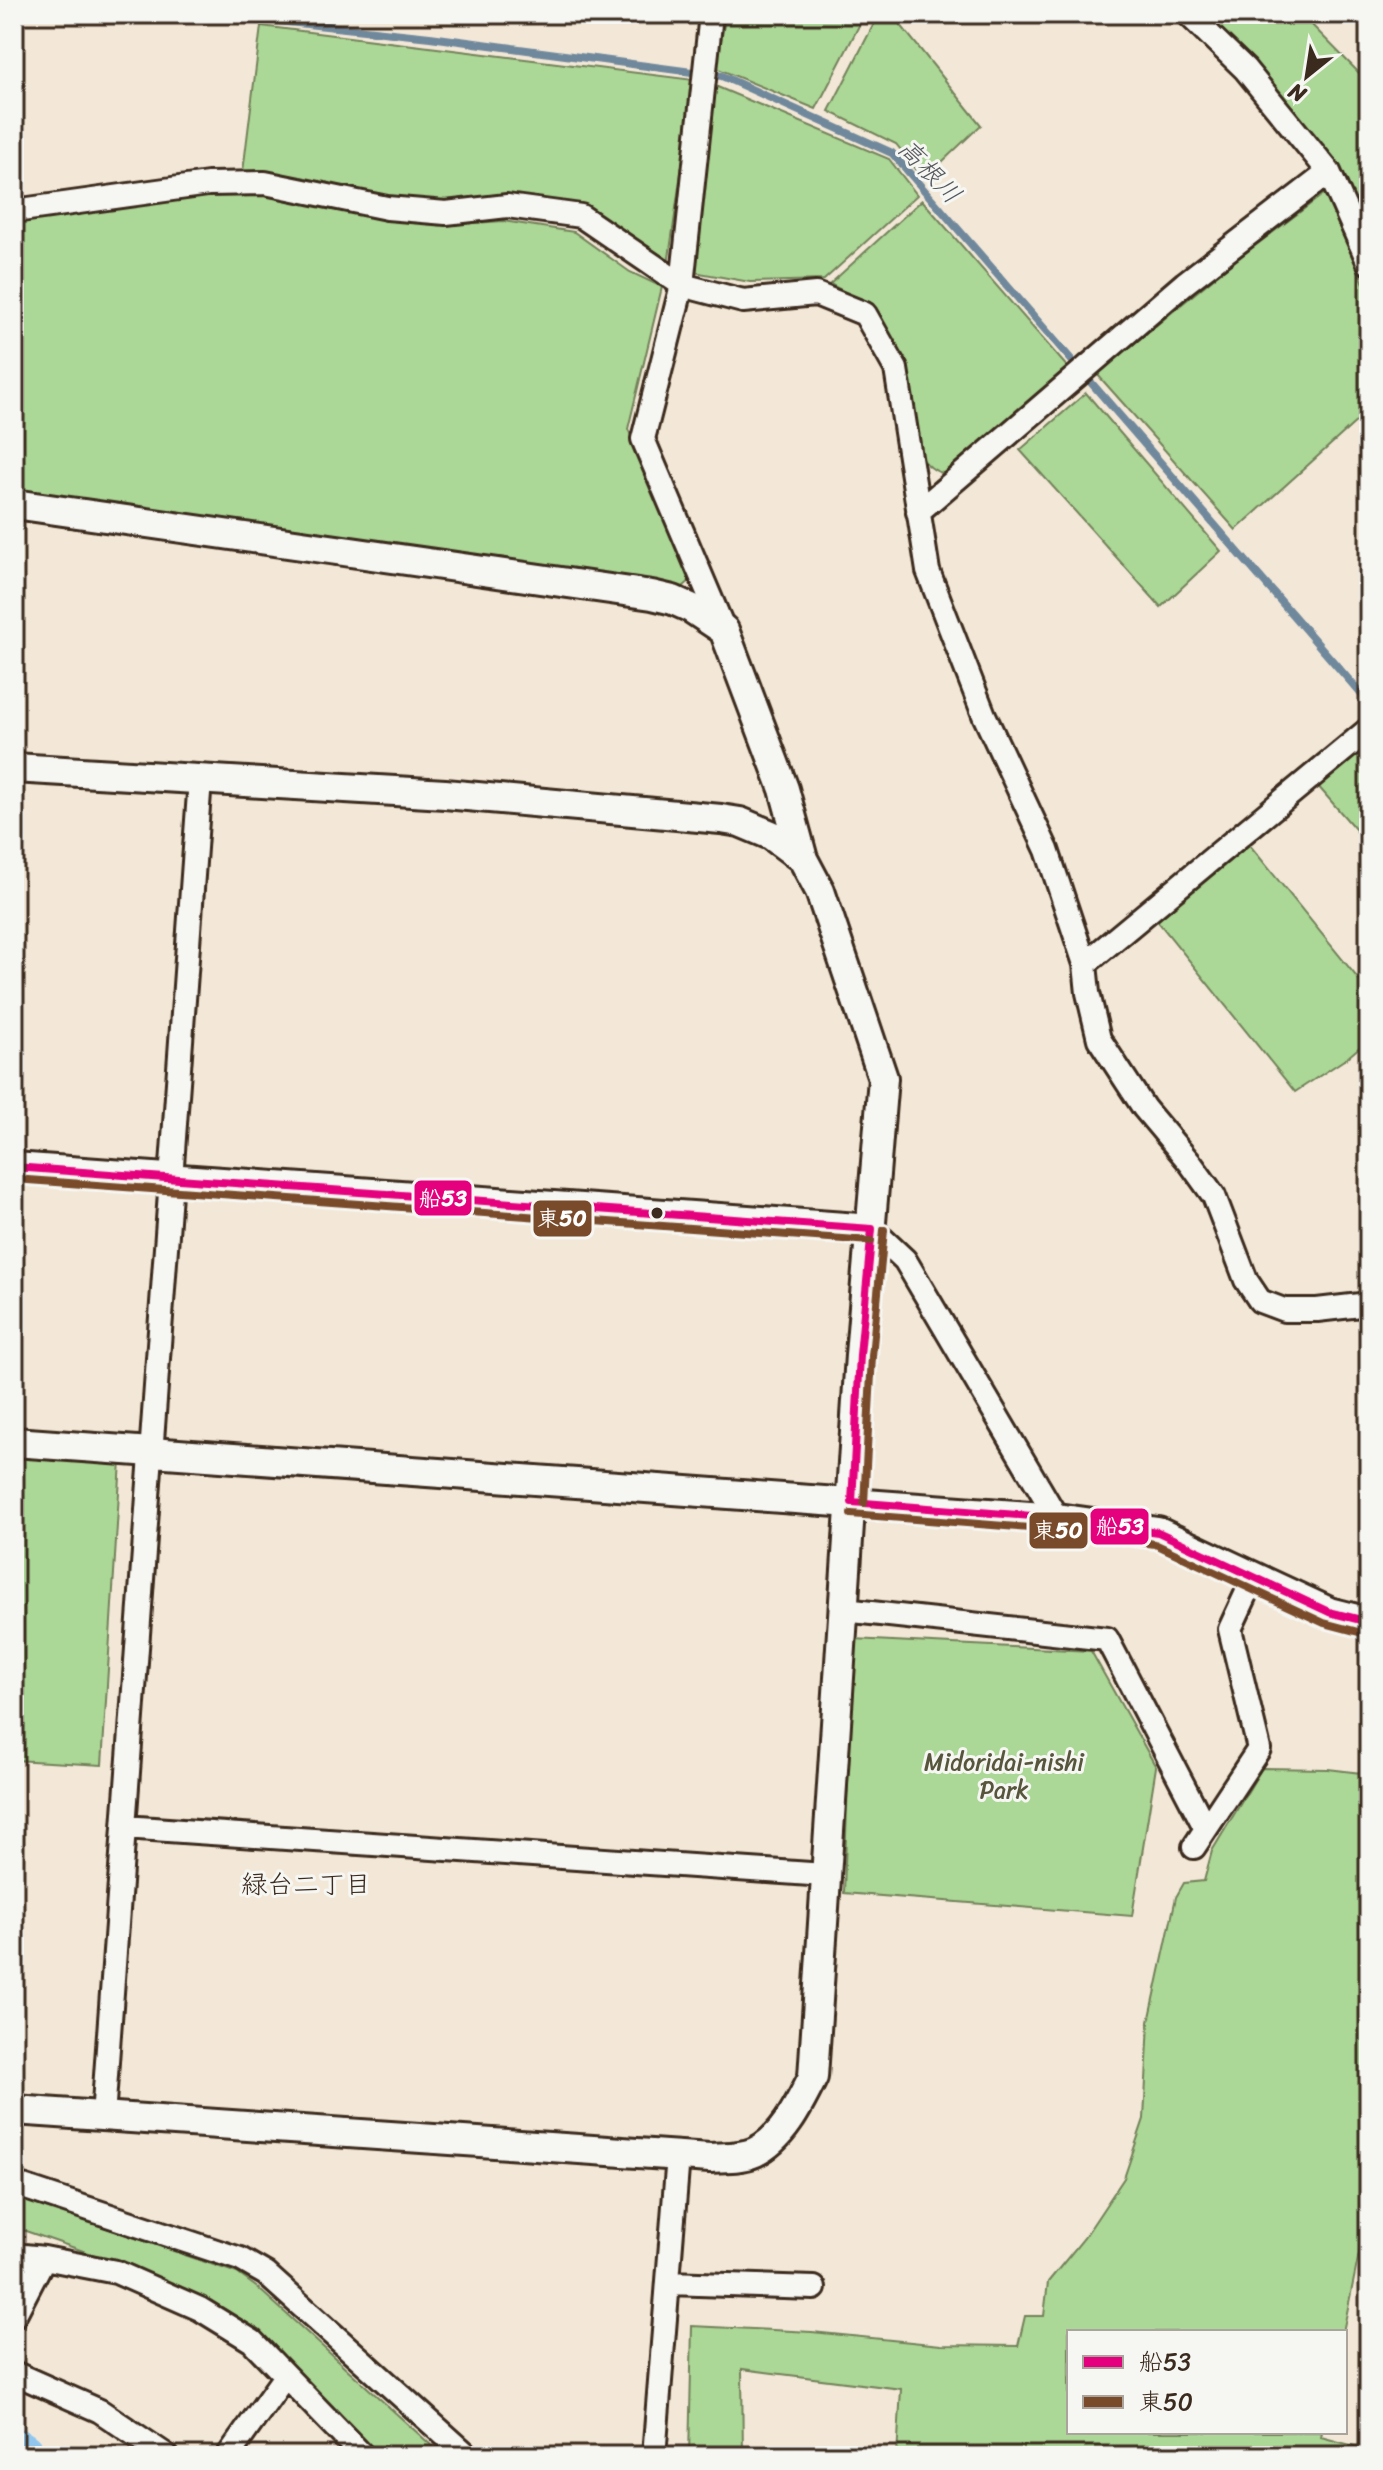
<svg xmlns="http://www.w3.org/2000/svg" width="1383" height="2470" viewBox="0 0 1383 2470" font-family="Sriracha,'Klee One',sans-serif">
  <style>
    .green { fill: #abd896; stroke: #73815a; stroke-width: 2 }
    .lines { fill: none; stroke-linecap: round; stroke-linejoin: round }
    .stream { stroke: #6f889b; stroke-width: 8 }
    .river { stroke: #91c7ef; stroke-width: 50 }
    .minor-casing { stroke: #3b2a1e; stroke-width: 28 }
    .tertiary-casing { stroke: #3b2a1e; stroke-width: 34 }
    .minor { stroke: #f6f6f2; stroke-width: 22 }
    .tertiary { stroke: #f6f6f2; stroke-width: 28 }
    .bus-1-casing { stroke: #f6f6f2; stroke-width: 14 }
    .bus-2-casing { stroke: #f6f6f2; stroke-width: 14 }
    .bus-1 { stroke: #e5007d; stroke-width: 8 }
    .bus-2 { stroke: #7a4b2a; stroke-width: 8 }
    .bus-dot { fill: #3b2a1e; stroke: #f6f6f2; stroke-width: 3 }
    .labels { text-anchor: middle; stroke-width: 6; stroke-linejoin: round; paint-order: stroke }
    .park-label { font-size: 24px; fill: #57563c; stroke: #f6f6f2 }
    .water-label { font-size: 26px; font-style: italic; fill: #55595d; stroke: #f6f6f2 }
    .neighbourhood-label { font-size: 26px; fill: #3b2a1e; stroke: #f6f6f2 }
    .line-badge { stroke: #f6f6f2; stroke-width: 3 }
    .badge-label { font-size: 22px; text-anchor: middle; font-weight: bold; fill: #fff }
  </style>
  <rect width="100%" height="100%" fill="#f3e8d8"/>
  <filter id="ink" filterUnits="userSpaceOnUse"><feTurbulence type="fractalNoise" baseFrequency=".0125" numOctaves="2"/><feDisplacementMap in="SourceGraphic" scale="16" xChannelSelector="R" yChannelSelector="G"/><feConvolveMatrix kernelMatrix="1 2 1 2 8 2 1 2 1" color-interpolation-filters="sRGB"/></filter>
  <g filter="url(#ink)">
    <!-- green -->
    <path class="green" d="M 726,14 L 865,14 L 816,109 L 716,68 Z
      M 879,14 L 892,14 L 981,125 L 924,179 L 896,144 L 829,111 Z
      M 1205,14 L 1301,14 L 1369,83 L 1369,244 L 1337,167 L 1245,52 Z
      M 261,26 L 694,80 L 668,265 L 582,206 L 443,205 L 384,199 L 268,172 L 243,172 Z
      M 715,86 L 889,159 L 917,195 L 824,280 L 750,282 L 688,271 Z
      M 261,192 L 385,217 L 445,225 L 503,221 L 574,232 L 630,272 L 662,287 L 628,429 L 693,578 L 683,587 L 670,586 L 14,492 L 14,219 L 202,197 Z
      M 1325,193 L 1369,295 L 1369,410 L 1236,530 L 1097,374 L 1227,267 Z
      M 922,200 L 1069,369 L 948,474 C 933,473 924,463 917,450 L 872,307 L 830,284 Z
      M 1086,393 L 1221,551 L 1161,607 L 1020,450 Z
      M 1369,741 L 1369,845 L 1317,785 Z
      M 1248,843 L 1369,992 L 1369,1039 L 1347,1058 L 1295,1092 L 1155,918 Z
      M 14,1454 L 121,1461 L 102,1765 L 14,1760 Z
      M 853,1639 L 1091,1651 L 1156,1767 L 1132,1916 L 844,1893 Z
      M 1262,1768 L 1328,1769 L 1369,1774 L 1369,2205 L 1343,2332 L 1069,2332 L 1069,2432 L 1322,2432 L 1321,2437 L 1369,2450 L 1369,2456 L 897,2456 L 901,2389 L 742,2369 L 743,2456 L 689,2456 L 692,2326 L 812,2332 L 941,2345 L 1018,2346 L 1025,2316 L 1044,2316 L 1048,2282 L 1084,2238 L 1124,2178 L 1144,2119 L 1149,2022 L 1176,1897 L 1184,1883 L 1204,1881 L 1212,1851 Z
      M 14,2196 L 237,2273 L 259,2289 L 443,2456 L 377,2456 L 364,2447 L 258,2332 L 118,2263 L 14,2227 Z"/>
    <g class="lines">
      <!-- stream -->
      <path class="stream" d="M 213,14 L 430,37 L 722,76 L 892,153 L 1369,703"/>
      <!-- river -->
      <path class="river" d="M 14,2452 L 20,2456"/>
      <defs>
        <path id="minor" d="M 711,14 L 682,285 L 643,439 L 724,630
          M 1188,14 L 1245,69 L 1329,172 L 1369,263
          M 14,211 L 208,184 L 265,183 L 387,208 L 446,213 L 507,206 L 581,216 L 682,285 L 743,301 L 816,294 L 865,314 L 896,369 L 928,571 L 984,715 L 1047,850 L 1085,964 L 1088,993 L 1099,1039 L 1144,1108 L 1191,1164 L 1214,1196 L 1246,1280 L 1260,1301 L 1284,1310 L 1317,1310 L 1369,1304
          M 918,512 L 1185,283 L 1329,172
          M 1085,964 L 1369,729
          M 872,1229 L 905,1260 L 1057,1518
          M 844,1610 L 1107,1639 L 1206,1829
          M 124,1827 L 825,1875
          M 1194,1847 L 1259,1749 L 1230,1629 L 1255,1575
          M 103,2117 L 200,779
          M 14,2184 L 240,2259 L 266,2274 L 468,2456
          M 14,2255 L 44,2258 L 116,2272 L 200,2309 L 252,2341 L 363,2456
          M 669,2283 L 814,2288
          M 14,2316 L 44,2258
          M 14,2373 L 100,2411 L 167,2456
          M 228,2456 L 285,2376
          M 654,2456 L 678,2156"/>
        <path id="tertiary" d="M 14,504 L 652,595 L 673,600 L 691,608 L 724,630 L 784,789 L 803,859
          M 14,768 L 445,794 L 721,819 L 740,822 L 771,835 L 803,859 L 820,891 L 883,1078 L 860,1355 L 813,2077 C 800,2103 783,2139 755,2152 C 742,2158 725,2157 710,2158 L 14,2110
          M 14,1167 L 872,1229
          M 14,1442 L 1057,1518 L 1158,1532 L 1329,1612 L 1369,1622"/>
      </defs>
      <!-- minor casing -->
      <use href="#minor" class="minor-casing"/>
      <!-- tertiary casing -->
      <use href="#tertiary" class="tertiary-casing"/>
      <!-- minor -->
      <use href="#minor" class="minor"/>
      <!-- tertiary -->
      <use href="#tertiary" class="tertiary"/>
      <defs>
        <path id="bus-1" d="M 14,1167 L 872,1229
          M 852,1502 L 1057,1518 L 1158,1532 L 1329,1612 L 1369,1622
          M 852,1502 L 860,1355 L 872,1229"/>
        <path id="bus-2" d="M 14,1179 L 871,1241
          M 864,1503 L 872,1356 L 884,1230
          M 851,1514 L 1056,1530 L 1155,1544 L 1324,1623 L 1366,1634"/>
      </defs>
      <!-- bus-1 casing -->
      <use href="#bus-1" class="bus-1-casing"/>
      <!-- bus-2 casing -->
      <use href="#bus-2" class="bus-2-casing"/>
      <!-- bus-1 -->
      <use href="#bus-1" class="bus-1"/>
      <!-- bus-2 -->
      <use href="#bus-2" class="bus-2"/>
    </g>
  </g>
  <!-- markers -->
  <circle class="bus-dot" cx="657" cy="1213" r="7"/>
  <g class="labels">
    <!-- park labels -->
    <g class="park-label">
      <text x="1004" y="1770">Midoridai-nishi<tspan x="1004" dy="28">Park</tspan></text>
    </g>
    <!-- water labels -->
    <g class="water-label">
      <text transform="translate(930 171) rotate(46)" y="9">高根川</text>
    </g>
    <!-- neighbourhood labels -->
    <g class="neighbourhood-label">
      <text x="306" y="1893">緑台二丁目</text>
    </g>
  </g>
  <g class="line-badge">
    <rect x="413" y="1179" width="60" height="38" rx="8" fill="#e5007d"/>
    <rect x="532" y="1199" width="61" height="39" rx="8" fill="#7a4b2a"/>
    <rect x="1089" y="1507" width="61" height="39" rx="8" fill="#e5007d"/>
    <rect x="1028" y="1511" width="61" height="39" rx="8" fill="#7a4b2a"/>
  </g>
  <g class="badge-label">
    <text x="443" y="1206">船53</text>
    <text x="562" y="1226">東50</text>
    <text x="1120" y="1534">船53</text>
    <text x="1058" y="1538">東50</text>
  </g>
  <!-- margin -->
  <rect width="1383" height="2470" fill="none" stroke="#f6f6f2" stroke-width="48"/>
  <rect x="24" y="24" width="1335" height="2422" fill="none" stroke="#3b2a1e" stroke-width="3" filter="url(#ink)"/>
  <!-- legend -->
  <rect x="1067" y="2330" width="280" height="104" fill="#f6f6f2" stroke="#aba49d" stroke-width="2"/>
  <rect x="1083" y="2356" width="40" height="12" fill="#e5007d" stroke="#aba49d" stroke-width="2"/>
  <text x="1139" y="2370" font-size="24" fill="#3b2a1e">船53</text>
  <rect x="1083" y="2396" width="40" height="12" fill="#7a4b2a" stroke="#aba49d" stroke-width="2"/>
  <text x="1139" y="2410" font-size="24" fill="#3b2a1e">東50</text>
  <!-- north arrow -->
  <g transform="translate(1307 76) rotate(210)" stroke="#f6f6f2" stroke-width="6" paint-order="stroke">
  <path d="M0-6L14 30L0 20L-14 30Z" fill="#3b2a1e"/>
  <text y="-12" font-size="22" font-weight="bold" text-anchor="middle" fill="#3b2a1e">N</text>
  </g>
</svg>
